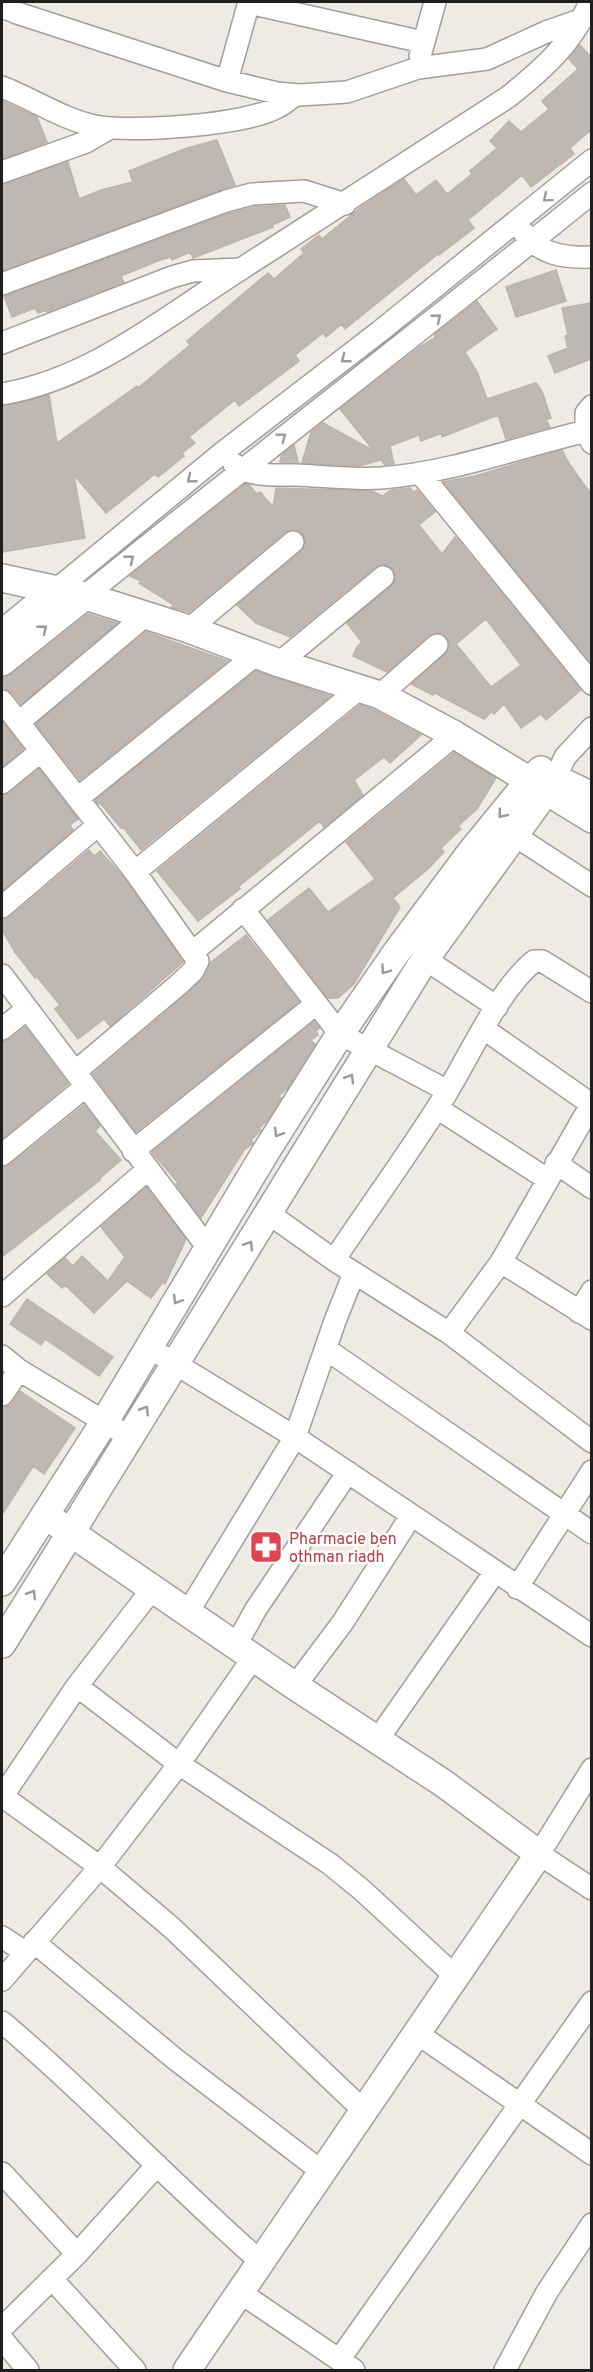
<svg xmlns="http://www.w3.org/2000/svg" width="593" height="2372" viewBox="0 0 593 2372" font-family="Overpass,sans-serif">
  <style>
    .building { fill: #beb7b2; stroke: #beb3a8; stroke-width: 1.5; fill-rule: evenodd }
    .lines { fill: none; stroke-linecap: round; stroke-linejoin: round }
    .minor-casing { stroke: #9f9f9f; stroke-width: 24 }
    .tertiary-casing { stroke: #9f9f9f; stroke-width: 30 }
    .minor { stroke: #fff; stroke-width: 21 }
    .tertiary { stroke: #fff; stroke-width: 27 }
    .oneway { stroke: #9a9a9a }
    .labels { text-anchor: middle; stroke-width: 5; stroke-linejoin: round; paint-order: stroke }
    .health-label { font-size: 16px; fill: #be3a42; stroke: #fff; text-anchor: start }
  </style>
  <rect width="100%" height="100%" fill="#eeebe5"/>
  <!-- building -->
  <path class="building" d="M 580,45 L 591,57 L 591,130 L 570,148 L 574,154 L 531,187 L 522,175 L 468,220 L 474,228 L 439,255 L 438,254 L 345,329 L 342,324 L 326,337 L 323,333 L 295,355 L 299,361 L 239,406 L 235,400 L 189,437 L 195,443 L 182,453 L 184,456 L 158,477 L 155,474 L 106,513 L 74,475 L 85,538 L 2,552 L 2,406 L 49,395 L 57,443 L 137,386 L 138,388 L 190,345 L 187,341 L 268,273 L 274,279 L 304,253 L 301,249 L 319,235 L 322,239 L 361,207 L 404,179 L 416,195 L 436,180 L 447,194 L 472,174 L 470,171 L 497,148 L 490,141 L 509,121 L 521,132 L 549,109 L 542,101 L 578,69 L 569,59 Z
    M 2,101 L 37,117 L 47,142 L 2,159 Z
    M 217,140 L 235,185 L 2,271 L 2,184 L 68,162 L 79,199 L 101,190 L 133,182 L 129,171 L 187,148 Z
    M 285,205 L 290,217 L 272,225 L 273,227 L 193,258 L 190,252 L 172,260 L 171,257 L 160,260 L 121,276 L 124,282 L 47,312 L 47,310 L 38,313 L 35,308 L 12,317 L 4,296 L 230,213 L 254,207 Z
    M 556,270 L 566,301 L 516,317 L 506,287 Z
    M 477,301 L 497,329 L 465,352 L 477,372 L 487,399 L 536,383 L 542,391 L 551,418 L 546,420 L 550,427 L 506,439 L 498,415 L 442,437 L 442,433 L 421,441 L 419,435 L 390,446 L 394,464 L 385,465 L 381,460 L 359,466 L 302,463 L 311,432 L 323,423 L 374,451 L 340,409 L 418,348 L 436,337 L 434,335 Z
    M 591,303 L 591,359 L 555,373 L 548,356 L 568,348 L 565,336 L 568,335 L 562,308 Z
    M 294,445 L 298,462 L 280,462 L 281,456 Z
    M 562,450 L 570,465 L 591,494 L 591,663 L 443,482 L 475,476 Z
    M 245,484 L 249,485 L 257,494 L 260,492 L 273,507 L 276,488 L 372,491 L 382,496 L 391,490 L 410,488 L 414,492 L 417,490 L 435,512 L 419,525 L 442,554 L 455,537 L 581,690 L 546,720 L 541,714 L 521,728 L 504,704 L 494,714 L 492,711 L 484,719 L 435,693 L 433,695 L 411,684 L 449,650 L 449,642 L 442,633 L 435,632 L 429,635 L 387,672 L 353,656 L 357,647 L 362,642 L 347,623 L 395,582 L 395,574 L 392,568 L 387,565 L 375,567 L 290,637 L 256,623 L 237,605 L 302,551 L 305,546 L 305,539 L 302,533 L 297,530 L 285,532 L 189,612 L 171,607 L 174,605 L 139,583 L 141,581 L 130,576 ZM 486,619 L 521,665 L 491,687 L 456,644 Z
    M 88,614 L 117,623 L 21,704 L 12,693 L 2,688 L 2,677 L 12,674 Z
    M 146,632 L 228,661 L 80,780 L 36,724 Z
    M 256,671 L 330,696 L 141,850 L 123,827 L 121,828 L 100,803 L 98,804 L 95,800 Z
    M 360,705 L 374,710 L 421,735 L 390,763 L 384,757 L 354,780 L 363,795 L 324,827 L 320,821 L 238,887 L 240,889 L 198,921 L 157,871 Z
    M 2,721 L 23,749 L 2,767 Z
    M 454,753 L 496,778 L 477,809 L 458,826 L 461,829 L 441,848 L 444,852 L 428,869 L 393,898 L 400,907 L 354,984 L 338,998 L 328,998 L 268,920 L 309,888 L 328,912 L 375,879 L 346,842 Z
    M 39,769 L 78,819 L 70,825 L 73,830 L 2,891 L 2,795 L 10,793 Z
    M 89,850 L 94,856 L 100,851 L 125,879 L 183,962 L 110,1026 L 104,1019 L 78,1039 L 55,1009 L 60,1005 L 37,977 L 35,978 L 15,952 L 2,930 L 2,919 L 10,917 Z
    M 246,935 L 299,1002 L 136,1132 L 93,1074 L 187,994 L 204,977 L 210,963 Z
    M 314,1022 L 320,1028 L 316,1031 L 318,1035 L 311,1040 L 315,1044 L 287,1089 L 279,1096 L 281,1098 L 267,1121 L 259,1128 L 261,1130 L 251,1140 L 253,1143 L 244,1150 L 201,1218 L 176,1184 L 179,1184 L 152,1152 Z
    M 25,1027 L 68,1084 L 2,1139 L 2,1041 L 10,1039 Z
    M 84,1105 L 100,1126 L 95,1131 L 121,1160 L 98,1180 L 100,1180 L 2,1257 L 2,1167 L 10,1165 Z
    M 146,1187 L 186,1239 L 165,1284 L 163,1282 L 151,1298 L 127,1281 L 94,1313 L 65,1285 L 62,1288 L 47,1274 L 65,1258 L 73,1266 L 82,1256 L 108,1281 L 125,1257 L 101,1227 Z
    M 27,1299 L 113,1357 L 99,1376 L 45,1339 L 41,1345 L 10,1324 Z
    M 20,1391 L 75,1428 L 44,1474 L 33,1466 L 2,1515 L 2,1408 L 12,1403 Z"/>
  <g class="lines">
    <defs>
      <path id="minor" d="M 2,3 L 5,8 L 17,13 L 227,81 L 277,93 L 300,95 L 347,92 L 418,68 L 487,59 L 546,32 L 583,19
        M 249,3 L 423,42
        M 420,56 L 435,2
        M 227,81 L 249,2
        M 2,87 C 31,98 64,120 95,126 C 131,133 244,125 276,108 C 283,105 289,100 295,95
        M 2,172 L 86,142 L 110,128
        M 524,233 C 542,255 564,258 592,257
        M 2,284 L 226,201 L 252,194 L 304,191 L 345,204
        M 2,343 L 172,277 L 193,271 L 240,269
        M 2,394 C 92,379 165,317 241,269 C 330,211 419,155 508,97 C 542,70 573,43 590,2
        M 586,431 L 586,413 L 592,406
        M 234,464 C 248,477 276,475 295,475 C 323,476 353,480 381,478 C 450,473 519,447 586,431 L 592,443
        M 420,473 L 592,684
        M 57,589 L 222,453 L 379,332 L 592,160
        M 85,596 C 252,460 424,329 592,193
        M 189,629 L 293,542
        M 279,663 L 383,577
        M 380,695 L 437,645
        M 2,701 L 135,872 L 198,961 L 193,971 L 178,985 L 75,1072
        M 19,722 L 145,616
        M 555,779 L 565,757 L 592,728
        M 2,783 L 41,751
        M 78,798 L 257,654
        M 514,835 L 592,886
        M 135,872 L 359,689
        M 2,907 L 98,825
        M 243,909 L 340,1034 L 448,1091
        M 194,951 L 455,735
        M 425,959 L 497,1007
        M 2,975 L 208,1248
        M 2,1029 L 27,1009
        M 484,1029 L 591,1104
        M 437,1108 L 547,1179
        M 133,1151 L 316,1004
        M 2,1155 L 85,1087
        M 556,1163 L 592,1188
        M 268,1213 L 334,1260 L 449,1333 L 592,1442
        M 334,1260 C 371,1205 411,1150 446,1094 C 471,1053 498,991 534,961 L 542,961 L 592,992
        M 501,1262 L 592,1319
        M 2,1296 L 147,1170
        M 579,1312 L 592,1291
        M 449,1333 L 501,1262 L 592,1103
        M 148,1347 L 295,1437 L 592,1636
        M 326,1349 L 592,1533
        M 2,1356 L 19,1370 L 128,1436
        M 2,1395 L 19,1370
        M 517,1588 L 592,1471
        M 188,1612 L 295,1437 L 335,1321 L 354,1273
        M 236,1645 L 256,1609 L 348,1472
        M 77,1686 L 179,1764 L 330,1864 L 362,1890 L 456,1977
        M 295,1686 L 343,1622 L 411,1516
        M 378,1739 L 495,1572
        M 592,1769 L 539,1854 L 592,1889
        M 2,1796 L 100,1867 L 172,1928 L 363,2110
        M 2,1797 L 77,1686 L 153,1588
        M 2,1937 L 25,1952
        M 34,1942 L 175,2059 L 321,2171
        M 2,1980 L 100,1867 L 179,1764 L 253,1658
        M 2,2022 C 92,2098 172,2184 261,2262
        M 418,2034 L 592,2154
        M 2,2173 L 77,2254
        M 52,2279 L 135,2370
        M 241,2293 L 354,2370
        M 2,2328 L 77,2254 L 157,2165
        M 2,2339 L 28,2370
        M 339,2360 L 592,2002
        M 505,2370 L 547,2292 L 592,2224"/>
      <path id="tertiary" d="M 2,578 L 85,596 L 189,629 L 279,663 L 380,695 L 455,735 L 592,819
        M 2,634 L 57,589
        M 2,662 L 85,596
        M 548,775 L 592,796
        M 45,1515 L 295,1686 L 443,1783 L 539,1854 L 187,2370
        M 2,1582 L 105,1421 L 265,1153 L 340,1034 L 396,953 L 471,852 L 529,781 L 541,770
        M 2,1644 L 425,959 L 555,779"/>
    </defs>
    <!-- minor casing -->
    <use href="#minor" class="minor-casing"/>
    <!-- tertiary casing -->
    <use href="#tertiary" class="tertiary-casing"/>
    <!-- minor -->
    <use href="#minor" class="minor"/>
    <!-- tertiary -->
    <use href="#tertiary" class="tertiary"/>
  </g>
  <!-- one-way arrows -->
  <defs><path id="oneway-chevron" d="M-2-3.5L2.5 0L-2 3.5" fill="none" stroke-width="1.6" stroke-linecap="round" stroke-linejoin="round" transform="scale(1.5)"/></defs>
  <g class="oneway">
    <use href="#oneway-chevron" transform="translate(547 198) rotate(140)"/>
    <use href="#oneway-chevron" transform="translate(437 318) rotate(-39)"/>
    <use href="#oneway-chevron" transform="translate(345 359) rotate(142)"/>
    <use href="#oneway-chevron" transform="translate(282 437) rotate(-37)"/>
    <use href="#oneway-chevron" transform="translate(191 479) rotate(141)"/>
    <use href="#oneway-chevron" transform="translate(130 559) rotate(-39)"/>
    <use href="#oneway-chevron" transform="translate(43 629) rotate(-39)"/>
    <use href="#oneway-chevron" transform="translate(502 814) rotate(129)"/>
    <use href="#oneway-chevron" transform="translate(385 970) rotate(125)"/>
    <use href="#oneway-chevron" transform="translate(350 1078) rotate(-59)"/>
    <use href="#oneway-chevron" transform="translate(278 1133) rotate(122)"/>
    <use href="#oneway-chevron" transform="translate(249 1245) rotate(-58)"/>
    <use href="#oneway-chevron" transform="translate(177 1300) rotate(121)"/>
    <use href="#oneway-chevron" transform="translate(145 1410) rotate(-57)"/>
    <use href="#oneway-chevron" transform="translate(32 1594) rotate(-58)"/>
  </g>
  <!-- icons -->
  <defs>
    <symbol id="pharmacy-square" viewBox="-11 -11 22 22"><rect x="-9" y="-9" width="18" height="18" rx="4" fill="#e0444e" stroke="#fff"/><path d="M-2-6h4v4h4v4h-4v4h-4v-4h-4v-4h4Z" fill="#fff"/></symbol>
  </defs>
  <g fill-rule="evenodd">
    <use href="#pharmacy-square" x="247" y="1528" width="38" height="38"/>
  </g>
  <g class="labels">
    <!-- health labels -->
    <g class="health-label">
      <text x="289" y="1544">Pharmacie ben<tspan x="289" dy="18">othman riadh</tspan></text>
    </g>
  </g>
  <!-- border -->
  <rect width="593" height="2372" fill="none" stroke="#1e1e1e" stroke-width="6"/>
</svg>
